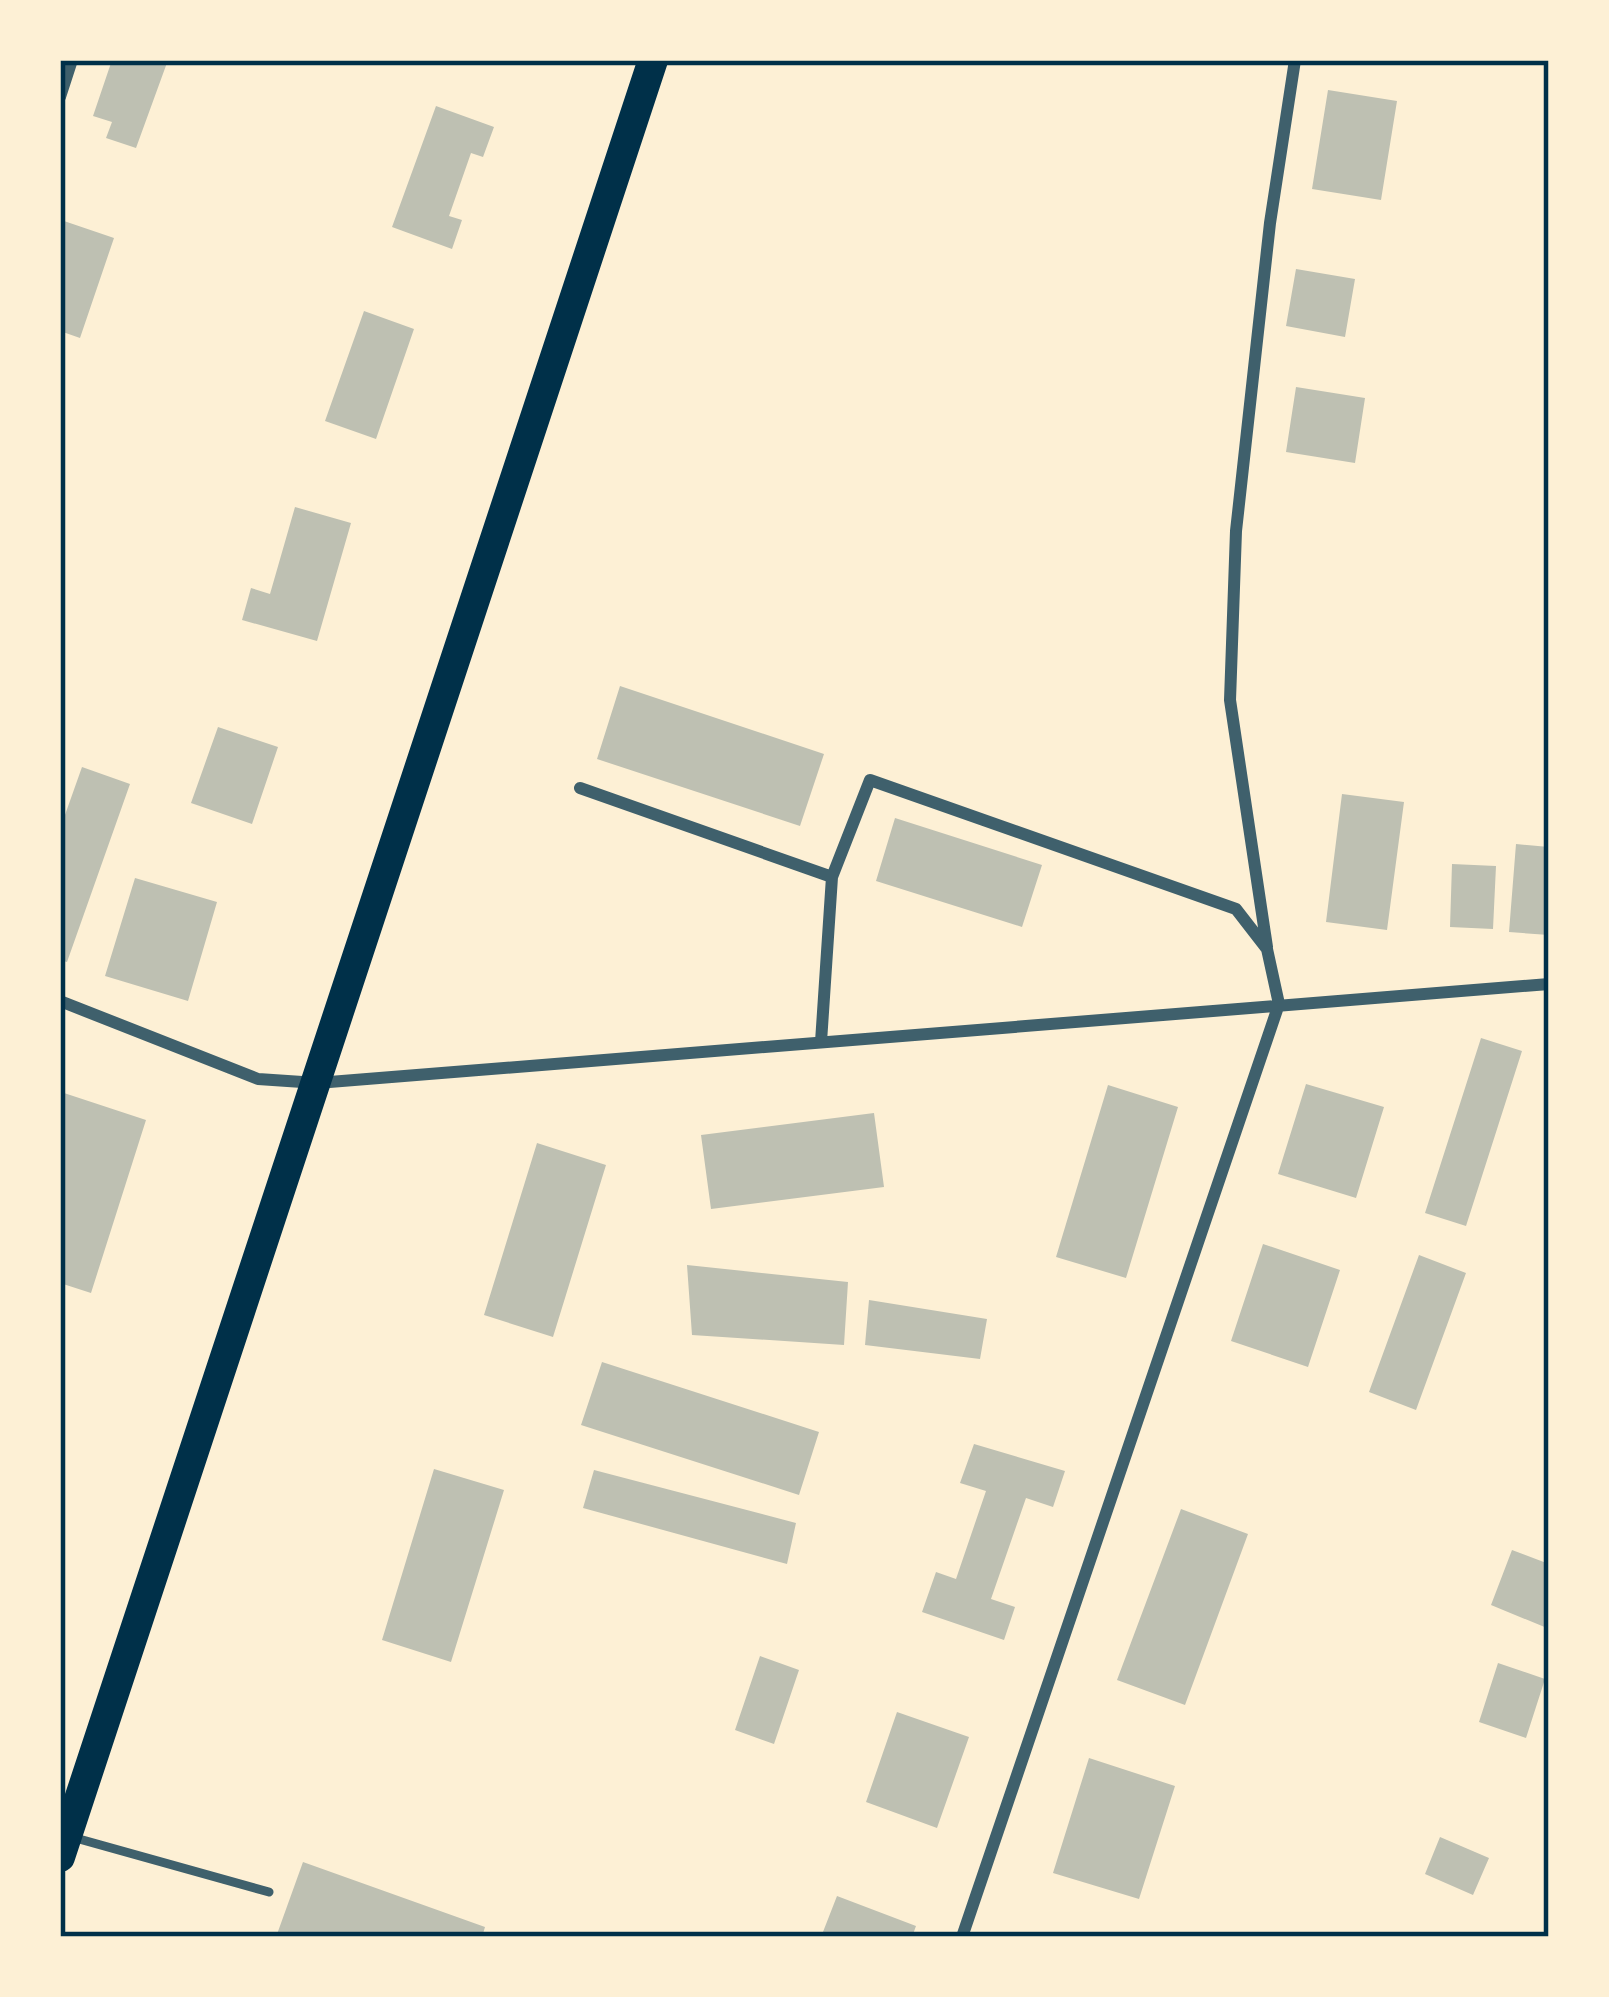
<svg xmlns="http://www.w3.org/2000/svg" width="1609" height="1997" viewBox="0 0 1609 1997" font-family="'Fira Sans',sans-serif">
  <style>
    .building { fill: #bec0b2 }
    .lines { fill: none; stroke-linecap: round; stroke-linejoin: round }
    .service { stroke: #3f606c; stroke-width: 9 }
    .minor { stroke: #3f606c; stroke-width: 12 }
    .primary { stroke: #003049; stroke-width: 30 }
    .neatline { fill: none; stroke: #003049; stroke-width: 4.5 }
  </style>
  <rect width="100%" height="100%" fill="#fdf0d5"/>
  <!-- building -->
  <path class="building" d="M 112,60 L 168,60 L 136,148 L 106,138 L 112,122 L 93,116 Z
    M 1328,90 L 1397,101 L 1381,200 L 1312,189 Z
    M 436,106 L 494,127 L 483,157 L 471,153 L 449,216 L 462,220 L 452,249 L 392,227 Z
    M 64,221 L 114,238 L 80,338 L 60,331 L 60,233 Z
    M 1296,269 L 1355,279 L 1345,337 L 1286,326 Z
    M 364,311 L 414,329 L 376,439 L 325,421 Z
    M 1296,387 L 1365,398 L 1355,463 L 1286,452 Z
    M 295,507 L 351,523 L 317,641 L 242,620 L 251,588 L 270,594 Z
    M 620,686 L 824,754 L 800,826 L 597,759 Z
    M 218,727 L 278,747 L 252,824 L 191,803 Z
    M 82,767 L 130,784 L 67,962 L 60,960 L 60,829 Z
    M 1342,794 L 1404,802 L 1387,930 L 1326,922 Z
    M 895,818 L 1042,865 L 1022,927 L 876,881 Z
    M 1516,844 L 1549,847 L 1549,935 L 1509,932 Z
    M 1452,864 L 1496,866 L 1493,929 L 1450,927 Z
    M 135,878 L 217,902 L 188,1001 L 105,976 Z
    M 1481,1038 L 1522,1051 L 1466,1226 L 1425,1213 Z
    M 1306,1084 L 1384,1107 L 1356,1198 L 1278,1174 Z
    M 1108,1085 L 1178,1107 L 1126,1278 L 1056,1257 Z
    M 64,1093 L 146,1120 L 91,1293 L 60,1283 L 60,1154 L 64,1142 L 60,1141 L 60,1104 Z
    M 874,1113 L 884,1187 L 711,1209 L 701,1135 Z
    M 537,1143 L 606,1165 L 553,1337 L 484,1315 Z
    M 1263,1244 L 1340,1270 L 1308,1367 L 1231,1341 Z
    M 1419,1255 L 1466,1273 L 1416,1410 L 1369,1392 Z
    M 687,1265 L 848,1282 L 844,1345 L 692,1335 Z
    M 869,1300 L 987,1319 L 980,1359 L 865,1345 Z
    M 602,1362 L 819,1432 L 799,1495 L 581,1425 Z
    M 974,1444 L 1065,1471 L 1053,1507 L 1026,1498 L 991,1599 L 1015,1607 L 1004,1640 L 922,1612 L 936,1572 L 956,1579 L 986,1491 L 960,1483 Z
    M 434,1469 L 504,1490 L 451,1662 L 382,1640 Z
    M 594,1470 L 796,1523 L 787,1564 L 583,1508 Z
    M 1181,1509 L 1248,1534 L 1185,1705 L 1117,1680 Z
    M 1512,1550 L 1549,1564 L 1547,1628 L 1491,1605 Z
    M 760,1656 L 799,1670 L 774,1744 L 735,1730 Z
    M 1498,1663 L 1545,1679 L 1526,1738 L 1479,1722 Z
    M 897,1712 L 969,1737 L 937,1828 L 866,1802 Z
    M 1089,1758 L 1175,1786 L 1139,1899 L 1053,1873 Z
    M 1440,1837 L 1489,1858 L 1473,1895 L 1425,1874 Z
    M 303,1862 L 485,1927 L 482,1937 L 276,1937 Z
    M 837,1896 L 916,1926 L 912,1937 L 821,1937 Z"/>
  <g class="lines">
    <!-- service -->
    <path class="service" d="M 72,1837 L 269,1892"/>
    <!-- minor -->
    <path class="minor" d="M 60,97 L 72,60
      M 580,788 L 832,877 L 870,780 L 1236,909 L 1267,949 L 1279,1004 L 962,1937
      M 1267,947 L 1230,700 L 1236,531 L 1270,223 L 1295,60
      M 60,1001 L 258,1079 L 317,1083 L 1549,984
      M 821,1042 L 832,877"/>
    <!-- primary -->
    <path class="primary" d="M 60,1857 L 653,60"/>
  </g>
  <!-- border -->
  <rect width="1609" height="1997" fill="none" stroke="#fdf0d5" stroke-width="126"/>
  <rect x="63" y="63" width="1483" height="1871" class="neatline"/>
</svg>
